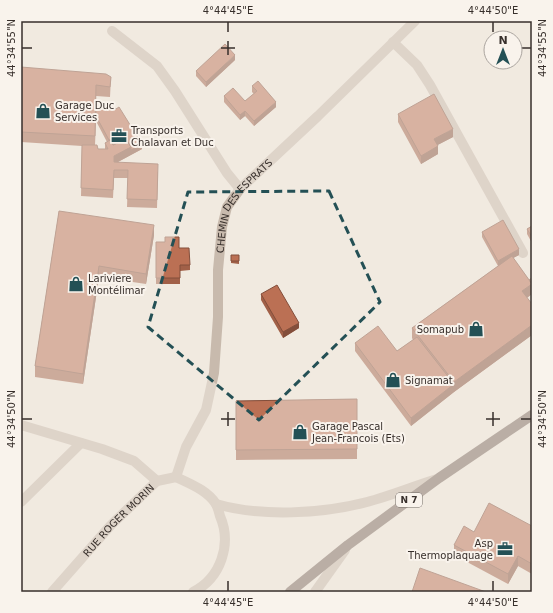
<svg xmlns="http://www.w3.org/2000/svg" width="553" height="613" viewBox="0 0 553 613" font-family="'DejaVu Sans',sans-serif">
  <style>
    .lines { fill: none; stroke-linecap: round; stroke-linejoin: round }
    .minor { stroke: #c8baad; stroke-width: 10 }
    .major { stroke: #78675d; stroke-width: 10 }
    .wall { fill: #a16048; fill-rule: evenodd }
    .shaded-wall { fill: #834e3b }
    .building { fill: #bb7054; stroke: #834e3b }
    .marked { fill: none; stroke: #245055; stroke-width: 3; stroke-dasharray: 8 5; stroke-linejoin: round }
    .ticks { fill: none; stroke: #372f2b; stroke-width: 1.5 }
    .labels { text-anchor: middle; stroke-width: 4; stroke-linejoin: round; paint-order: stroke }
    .shield { fill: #f9f3ec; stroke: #716a65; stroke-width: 1 }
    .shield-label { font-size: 9px; font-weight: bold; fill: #372f2b }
    .poi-label { font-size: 10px; fill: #372f2b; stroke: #f9f3ec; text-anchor: start }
    .street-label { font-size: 10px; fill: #372f2b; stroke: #f9f3ec }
    .neatline { fill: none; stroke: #372f2b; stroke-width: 1.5 }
    .ticks-label { font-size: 10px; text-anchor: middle; fill: #372f2b }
  </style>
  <rect width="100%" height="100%" fill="#f1eae0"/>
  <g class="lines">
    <!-- minor -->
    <g class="minor">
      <path d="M 112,31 L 157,66 L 175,91 L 227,173 L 240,189"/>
      <path d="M 393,42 L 417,65 L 430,85 L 523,253"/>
      <path d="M 21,425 L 102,449 L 134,461 L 157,481"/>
      <path id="s1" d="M 176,477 L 186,447 L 206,410 L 214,373 L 218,317 L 218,270 L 222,227 L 227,207 L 240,189 L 318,116 L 415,21"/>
      <path d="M 176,477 C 190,484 207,490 216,504 C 218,508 219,512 220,516 C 232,544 221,578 193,592"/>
      <path d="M 21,502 L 81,443"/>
      <path d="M 216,504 C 261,517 321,514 367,502 C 390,496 414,486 437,479"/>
      <path id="s2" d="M 52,592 L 111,525 L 157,481 L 176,477"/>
      <path d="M 315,592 L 345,550"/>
    </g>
    <!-- major -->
    <path class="major" d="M 290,592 L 348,545 L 439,478 L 532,415"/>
  </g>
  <!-- wall -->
  <path class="wall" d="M 235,60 L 206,87 L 196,76 L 196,71 Z
    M 21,67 L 111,77 L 110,97 L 96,96 L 96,103 L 142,149 L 118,162 L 158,172 L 157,208 L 127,207 L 128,178 L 114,178 L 113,198 L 81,196 L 82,146 L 21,142 ZM 96,121 L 107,142 L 105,143 L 105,149 L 98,149 L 95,145 Z
    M 252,86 L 276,107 L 254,126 L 245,116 L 240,120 L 224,102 L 224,96 L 245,101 L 254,94 L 252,92 Z
    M 398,114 L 453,137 L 437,145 L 438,154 L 421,164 L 398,122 Z
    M 59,211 L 154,235 L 146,284 L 99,277 L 83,384 L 35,377 L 35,366 Z
    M 532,226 L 532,243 L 527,234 L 527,229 Z
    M 482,232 L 519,255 L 513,258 L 529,280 L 532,278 L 532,294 L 527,298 L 532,335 L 454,392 L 411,426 L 355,351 L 355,343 L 397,351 L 413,340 L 412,338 L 412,328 L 498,266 L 482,237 Z
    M 156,242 L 179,248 L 190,265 L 190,270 L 180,271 L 180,284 L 156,284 Z
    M 231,255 L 239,255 L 239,264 L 231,263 Z
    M 261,294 L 299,328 L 283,338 L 261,300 Z
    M 357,399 L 357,459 L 236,460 L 236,401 Z
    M 532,466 L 532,476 L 531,475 L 531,467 Z
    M 532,526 L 532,574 L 518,566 L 508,584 L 454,555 L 454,545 Z"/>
  <!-- shaded-wall -->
  <path class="shaded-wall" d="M 235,55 L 235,60 L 206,87 L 206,82 Z
    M 276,102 L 276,107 L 254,126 L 254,121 Z
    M 245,111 L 245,116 L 240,120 L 240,115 Z
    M 453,129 L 453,137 L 434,147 L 434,139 Z
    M 142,144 L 142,149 L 114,164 L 114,156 L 131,147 Z
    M 438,146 L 438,154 L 421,164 L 421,156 Z
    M 154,225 L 154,235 L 146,284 L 146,274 Z
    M 519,249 L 519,255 L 498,266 L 498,261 Z
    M 99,266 L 99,277 L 83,384 L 83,374 Z
    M 532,284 L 532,294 L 522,301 L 522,291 Z
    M 299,323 L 299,328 L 283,338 L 283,332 Z
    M 532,325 L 532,335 L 454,392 L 454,382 Z
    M 454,384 L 454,392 L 411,426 L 411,418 Z
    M 518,556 L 518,566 L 508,584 L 508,574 Z"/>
  <!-- building -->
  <path class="building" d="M 225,44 L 235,55 L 206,82 L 196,71 Z
    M 21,67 L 106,74 L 111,77 L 110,87 L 96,85 L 95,136 L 21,132 Z
    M 258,81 L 276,102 L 254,121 L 245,111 L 240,115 L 224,96 L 233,88 L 245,101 L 257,91 L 252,86 Z
    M 434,94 L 453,129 L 434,139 L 438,146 L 421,156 L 398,114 Z
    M 96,103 L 111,103 L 116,109 L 119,107 L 142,144 L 131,150 L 131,147 L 126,139 L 113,145 L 110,140 L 109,140 L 96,116 Z
    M 126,139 L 131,147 L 114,156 L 114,162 L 158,164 L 157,200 L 127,199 L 128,170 L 114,170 L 113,190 L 81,188 L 82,145 L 97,145 L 98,149 L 108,149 L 105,143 L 110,140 L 113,145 Z
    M 59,211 L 154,225 L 146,274 L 99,266 L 83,374 L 35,366 Z
    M 503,220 L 519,249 L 498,261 L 482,232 Z
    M 532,226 L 532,237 L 527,229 Z
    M 165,237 L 179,237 L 179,248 L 189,248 L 190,265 L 180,265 L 180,278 L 156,278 L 156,242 L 165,242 Z
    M 231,255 L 239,255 L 239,261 L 231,261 Z
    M 512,256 L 532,284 L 522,291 L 532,304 L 532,325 L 454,382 L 412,328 Z
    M 532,278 L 532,284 L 529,280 Z
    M 277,285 L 299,323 L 283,332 L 261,294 Z
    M 378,326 L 397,351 L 417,337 L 454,384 L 411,418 L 355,343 Z
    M 357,399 L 357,449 L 236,450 L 236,401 Z
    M 489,503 L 532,526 L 532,564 L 518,556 L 508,574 L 454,545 L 464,526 L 474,532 Z
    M 420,568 L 486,592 L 412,592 Z"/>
  <!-- marked area -->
  <path d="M0 0H553V613H0ZM 329,191 L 380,302 L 259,420 L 148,327 L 188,192 Z" fill="#f1eae0" fill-opacity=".55" fill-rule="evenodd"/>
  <path class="marked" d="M 329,191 L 380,302 L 259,420 L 148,327 L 188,192 Z"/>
  <!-- ticks -->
  <path class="ticks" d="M 228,22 L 228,32M 493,22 L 493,32M 228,41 L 228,55M 22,48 L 32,48M 221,48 L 235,48M 521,48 L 531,48M 228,412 L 228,426M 493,412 L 493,426M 22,419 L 32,419M 221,419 L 235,419M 486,419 L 500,419M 521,419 L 531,419M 228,581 L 228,591M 493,581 L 493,591"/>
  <!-- icons -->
  <defs>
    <symbol id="shop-bare" viewBox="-9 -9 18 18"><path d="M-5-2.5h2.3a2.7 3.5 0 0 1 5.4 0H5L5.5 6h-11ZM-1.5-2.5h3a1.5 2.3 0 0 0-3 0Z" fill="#245055" stroke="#f9f3ec" stroke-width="2.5" paint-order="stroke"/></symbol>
    <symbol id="office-bare" viewBox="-9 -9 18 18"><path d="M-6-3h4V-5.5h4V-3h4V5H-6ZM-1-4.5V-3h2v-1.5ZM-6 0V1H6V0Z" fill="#245055" stroke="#f9f3ec" stroke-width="2.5" paint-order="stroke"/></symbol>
  </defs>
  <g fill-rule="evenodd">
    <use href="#shop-bare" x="32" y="100" width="22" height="22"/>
    <use href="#office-bare" x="108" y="125" width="22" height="22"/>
    <use href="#shop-bare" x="65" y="273" width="22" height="22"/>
    <use href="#shop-bare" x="465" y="318" width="22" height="22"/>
    <use href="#shop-bare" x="382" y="369" width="22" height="22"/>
    <use href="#shop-bare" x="289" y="421" width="22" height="22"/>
    <use href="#office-bare" x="494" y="538" width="22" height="22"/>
  </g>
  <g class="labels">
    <!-- shield labels -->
    <rect class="shield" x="396" y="493" width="26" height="14" rx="3"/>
    <g class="shield-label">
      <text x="409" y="503">N 7</text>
    </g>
    <!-- poi labels -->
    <g class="poi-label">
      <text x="55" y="109">Garage Duc<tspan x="55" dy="12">Services</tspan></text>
      <text x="131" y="134">Transports<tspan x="131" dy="12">Chalavan et Duc</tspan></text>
      <text x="88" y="282">Lariviere<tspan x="88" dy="12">Montélimar</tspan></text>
      <text x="464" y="333" text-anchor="end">Somapub</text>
      <text x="405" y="384">Signamat</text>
      <text x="312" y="430">Garage Pascal<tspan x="312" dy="12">Jean-Francois (Ets)</tspan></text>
      <text x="493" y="547" text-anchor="end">Asp<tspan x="493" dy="12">Thermoplaquage</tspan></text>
    </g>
    <!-- street labels -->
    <g class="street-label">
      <text dy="4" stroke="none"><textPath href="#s1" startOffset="287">CHEMIN DES ESPRATS</textPath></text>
      <text dy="4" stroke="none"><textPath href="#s2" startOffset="98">RUE ROGER MORIN</textPath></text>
    </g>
  </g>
  <!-- border -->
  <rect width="553" height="613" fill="none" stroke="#f9f3ec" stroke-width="44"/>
  <!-- north arrow -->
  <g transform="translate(503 50)"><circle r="19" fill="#f9f3ec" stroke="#aba59f"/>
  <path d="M0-3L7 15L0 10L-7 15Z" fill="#245055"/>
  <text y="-6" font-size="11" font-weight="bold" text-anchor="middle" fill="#372f2b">N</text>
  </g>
  <rect x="22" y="22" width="509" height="569" class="neatline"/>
  <g class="ticks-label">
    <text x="228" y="14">4°44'45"E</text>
    <text x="493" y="14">4°44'50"E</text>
    <text transform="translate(11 48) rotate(-90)" y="4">44°34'55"N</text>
    <text transform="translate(542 48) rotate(-90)" y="4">44°34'55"N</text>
    <text transform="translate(11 419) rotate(-90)" y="4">44°34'50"N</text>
    <text transform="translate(542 419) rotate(-90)" y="4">44°34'50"N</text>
    <text x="228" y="606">4°44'45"E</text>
    <text x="493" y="606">4°44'50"E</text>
  </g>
</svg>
